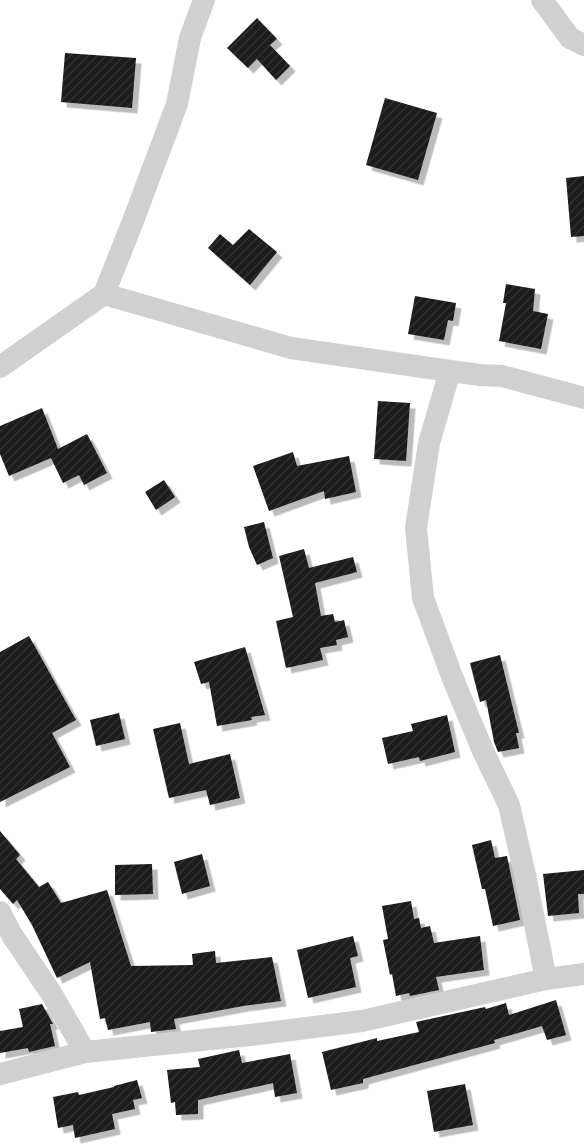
<svg xmlns="http://www.w3.org/2000/svg" width="584" height="1147" viewBox="0 0 584 1147" font-family="'Work Sans',sans-serif">
  <style>
    .building { fill: url(#building-hatch); filter: url(#shadow) }
    .lines { fill: none; stroke-linecap: round; stroke-linejoin: round }
    .minor { stroke: #d0d0d0; stroke-width: 22 }
  </style>
  <defs>
    <pattern id="building-hatch" width="6" height="6" patternUnits="userSpaceOnUse" patternTransform="scale(1.5)"><rect width="6" height="6" fill="#1a1a1a"/><path d="M-1 1l2-2M0 6l6-6M5 7l2-2" fill="none" stroke="#333"/></pattern>
    <filter id="shadow"><feDropShadow dx="5.5" dy="5.5" stdDeviation="0" flood-color="#0004"/></filter>
  </defs>
  <rect width="100%" height="100%" fill="#fff"/>
  <!-- building -->
  <path class="building" d="M 257,18 L 277,39 L 270,45 L 290,66 L 276,80 L 257,59 L 248,68 L 227,48 Z
    M 65,53 L 136,58 L 132,108 L 61,102 Z
    M 385,98 L 437,113 L 418,180 L 366,165 Z
    M 584,176 L 584,236 L 571,237 L 566,178 Z
    M 249,229 L 277,252 L 250,285 L 208,248 L 220,234 L 233,245 Z
    M 506,284 L 535,289 L 533,311 L 548,314 L 541,349 L 499,341 L 506,303 L 503,303 Z
    M 415,296 L 456,303 L 453,321 L 448,320 L 444,340 L 408,334 Z
    M 378,401 L 410,403 L 406,461 L 374,459 Z
    M 42,408 L 58,449 L 87,434 L 107,473 L 84,485 L 79,475 L 63,483 L 51,458 L 9,476 L 0,454 L 0,426 Z
    M 293,452 L 297,466 L 349,456 L 356,492 L 325,499 L 324,491 L 269,511 L 253,466 Z
    M 164,480 L 175,497 L 156,510 L 145,492 Z
    M 264,522 L 273,558 L 257,565 L 249,547 L 244,527 Z
    M 304,549 L 309,568 L 353,557 L 357,572 L 315,583 L 321,616 L 333,614 L 335,622 L 344,620 L 348,637 L 336,640 L 337,645 L 320,648 L 323,660 L 286,668 L 276,621 L 293,617 L 279,556 Z
    M 29,636 L 76,720 L 52,733 L 70,767 L 0,802 L 0,652 Z
    M 245,647 L 265,715 L 251,717 L 252,720 L 217,726 L 209,682 L 201,684 L 194,662 Z
    M 500,655 L 519,733 L 516,733 L 519,748 L 498,752 L 494,742 L 486,700 L 480,702 L 470,663 Z
    M 119,713 L 125,739 L 96,746 L 90,720 Z
    M 447,715 L 455,752 L 420,761 L 419,757 L 388,764 L 382,738 L 413,731 L 411,724 Z
    M 180,723 L 189,764 L 230,754 L 240,798 L 210,805 L 206,790 L 169,798 L 153,729 Z
    M 0,831 L 20,855 L 16,859 L 39,887 L 48,882 L 61,903 L 107,890 L 131,966 L 193,965 L 192,954 L 215,951 L 216,963 L 272,957 L 281,1001 L 243,1006 L 174,1019 L 176,1029 L 151,1032 L 150,1022 L 108,1030 L 105,1018 L 100,1019 L 90,962 L 57,978 L 32,925 L 17,900 L 13,904 L 0,889 Z
    M 491,840 L 495,858 L 507,856 L 520,920 L 493,926 L 485,889 L 482,889 L 472,845 Z
    M 202,854 L 210,886 L 182,894 L 174,862 Z
    M 152,864 L 153,894 L 115,895 L 115,865 Z
    M 584,870 L 584,894 L 578,894 L 579,913 L 548,916 L 543,874 Z
    M 411,901 L 414,919 L 419,918 L 421,928 L 430,926 L 434,943 L 480,936 L 484,970 L 436,977 L 439,990 L 410,996 L 409,993 L 396,996 L 392,974 L 390,975 L 383,940 L 388,939 L 382,906 Z
    M 353,936 L 358,956 L 350,958 L 356,987 L 308,998 L 297,950 Z
    M 556,1000 L 566,1035 L 547,1040 L 542,1026 L 494,1040 L 495,1043 L 363,1079 L 363,1083 L 331,1090 L 322,1052 L 377,1038 L 377,1041 L 419,1032 L 416,1022 L 485,1007 L 486,1009 L 506,1003 L 509,1015 Z
    M 42,1004 L 53,1024 L 50,1024 L 55,1046 L 29,1052 L 28,1048 L 0,1053 L 0,1031 L 23,1027 L 19,1009 Z
    M 239,1050 L 242,1063 L 290,1054 L 297,1093 L 275,1097 L 273,1083 L 198,1100 L 198,1114 L 176,1115 L 175,1102 L 171,1103 L 167,1070 L 200,1067 L 198,1059 Z
    M 137,1080 L 142,1098 L 133,1100 L 135,1109 L 112,1114 L 115,1129 L 75,1138 L 73,1125 L 58,1128 L 53,1097 L 78,1092 L 79,1095 L 114,1087 L 114,1086 Z
    M 465,1084 L 473,1125 L 434,1132 L 427,1091 Z"/>
  <g class="lines">
    <!-- minor -->
    <path class="minor" d="M 542,0 L 570,38 L 584,45
      M 104,294 L 133,221 L 177,104 L 190,38 L 204,0
      M 0,367 L 104,294 L 291,348 L 450,371 L 480,375 L 502,376 L 584,398
      M 450,371 L 429,443 L 416,528 L 423,598 L 453,679 L 483,751 L 509,805 L 525,875 L 546,979
      M 0,912 L 12,935 L 51,993 L 85,1052
      M 0,1074 L 85,1052 L 251,1035 L 362,1021 L 546,979 L 584,974"/>
  </g>
</svg>
